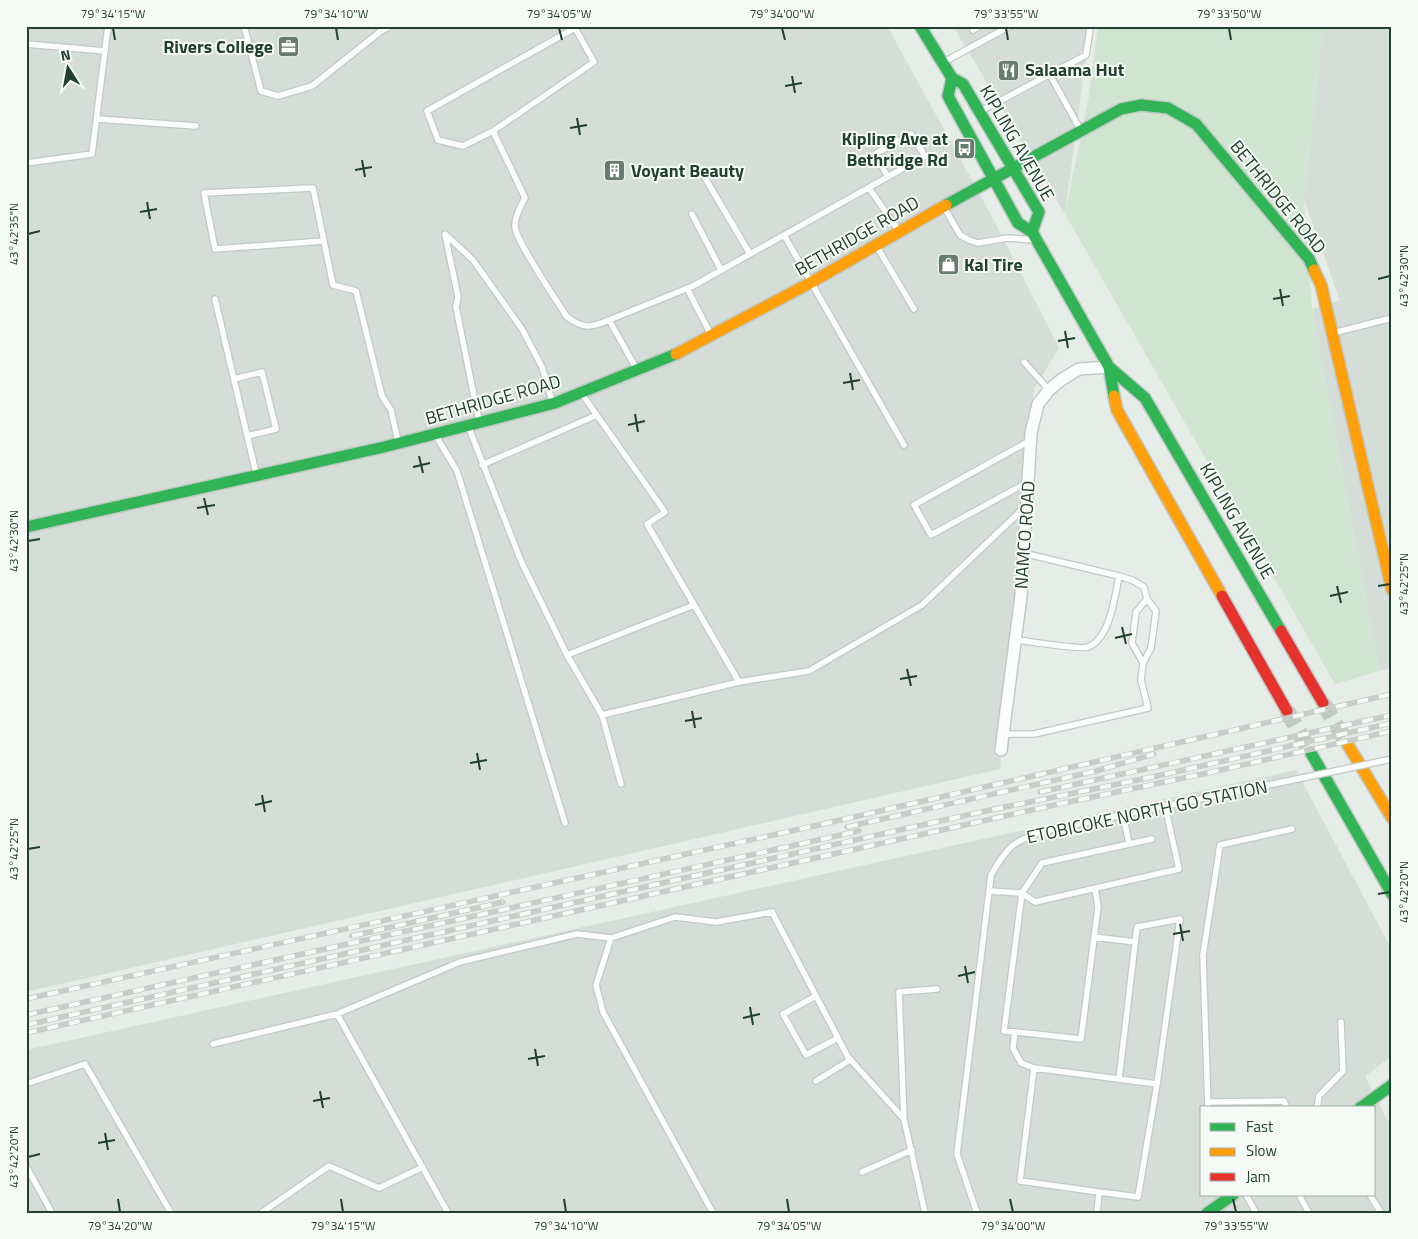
<svg xmlns="http://www.w3.org/2000/svg" width="1418" height="1239" viewBox="0 0 1418 1239" font-family="'Titillium Web',sans-serif">
  <style>
    .built { fill: #d4ddd7; fill-rule: evenodd }
    .green { fill: #cfe5d0 }
    .lines { fill: none; stroke-linecap: round; stroke-linejoin: round }
    .secondary-tunnel { stroke: #bfcac3; stroke-width: 16; stroke-dasharray: 16 8; stroke-linecap: butt }
    .lane-casing { stroke: #c3c9c5; stroke-width: 8 }
    .street-casing { stroke: #c3c9c5; stroke-width: 14 }
    .fast-casing { stroke: #bfc8c3; stroke-width: 14 }
    .slow-casing { stroke: #bfc8c3; stroke-width: 14 }
    .jam-casing { stroke: #bfc8c3; stroke-width: 14 }
    .lane { stroke: #fbfcfc; stroke-width: 5.5 }
    .street { stroke: #fbfcfc; stroke-width: 11 }
    .fast { stroke: #30b455; stroke-width: 11 }
    .slow { stroke: #ff9f0a; stroke-width: 11 }
    .jam { stroke: #e5322d; stroke-width: 11 }
    .rail-casing { stroke: #c7cdc9; stroke-width: 5.5 }
    .rail { stroke: #f5faf6; stroke-width: 4; stroke-dasharray: 11; stroke-linecap: butt }
    .lane-bridge-casing { stroke: #c3c9c5; stroke-width: 8; stroke-linecap: butt }
    .lane-bridge { stroke: #fbfcfc; stroke-width: 5.5 }
    .ticks { fill: none; stroke: #224031; stroke-width: 2 }
    .labels { text-anchor: middle; stroke-width: 4; stroke-linejoin: round; paint-order: stroke }
    .poi-label { font-size: 18px; font-weight: bold; fill: #224031; stroke: #f5faf6; text-anchor: start }
    .street-label { font-size: 18px; fill: #224031; stroke: #f5faf6 }
    .neatline { fill: none; stroke: #224031; stroke-width: 2 }
    .ticks-label { font-size: 12px; text-anchor: middle; fill: #224031 }
  </style>
  <rect width="100%" height="100%" fill="#e6ece8"/>
  <!-- built -->
  <path class="built" d="M 26,26 L 887,26 L 988,209 L 1059,348 L 1034,389 L 1000,769 L 26,992 Z
    M 953,26 L 1090,26 L 1065,214 Z
    M 1323,26 L 1392,26 L 1392,668 L 1379,671 L 1312,309 L 1340,300 L 1304,200 Z
    M 1296,770 L 1392,950 L 1392,1056 L 1365,1076 L 1387,1120 L 1392,1118 L 1392,1213 L 26,1213 L 26,1050 ZM 1202,1108 L 1374,1108 L 1374,1195 L 1202,1195 Z"/>
  <!-- green -->
  <path class="green" d="M 1098,26 L 1323,26 L 1304,200 L 1312,309 L 1379,671 L 1335,684 L 1065,214 L 1089,96 Z"/>
  <g class="lines">
    <!-- secondary-tunnel -->
    <path class="secondary-tunnel" d="M 1323,703 L 1348,745
      M 1287,711 L 1311,753"/>
    <defs>
      <path id="lane" d="M 244,26 L 261,91 L 278,96 L 312,86 L 381,31 L 390,26
        M 573,26 L 575,28 L 427,111 L 438,140 L 463,146 L 493,131 L 525,198 C 521,206 514,217 515,227 C 516,241 557,301 567,317 C 584,329 590,328 609,320
        M 973,30 L 980,26
        M 26,44 L 105,51
        M 944,62 L 1010,26
        M 1050,75 L 1080,129
        M 981,111 L 1086,55 L 1090,29 L 1089,26
        M 97,119 L 196,126
        M 493,131 L 594,62 L 575,28
        M 26,163 L 92,154 L 108,26
        M 701,171 L 750,254
        M 869,188 L 899,231
        M 945,209 L 960,235 L 969,240 L 978,243 L 1008,238 L 1034,240
        M 692,214 L 721,270
        M 784,235 L 904,445
        M 324,241 L 215,249 L 204,193 L 313,188 L 333,285 L 356,291 L 382,396 L 391,410 L 398,441
        M 877,247 L 914,309
        M 687,288 L 711,335
        M 215,299 L 256,473
        M 1333,333 L 1392,318
        M 1024,362 L 1049,390
        M 636,368 L 609,320 L 693,286 L 925,156 L 911,134 L 875,154 L 888,177
        M 234,379 L 262,372 L 276,429 L 247,436
        M 479,421 L 456,307 L 458,297 L 445,234 L 473,260 L 522,329 L 542,367 L 552,401
        M 469,428 L 521,561 L 567,655 L 602,715 L 739,682 L 647,524 L 665,512 L 582,394
        M 436,436 L 457,471 L 565,823
        M 482,465 L 597,415
        M 1028,482 L 931,535 L 914,505 L 1031,440
        M 1016,640 C 1027,641 1082,650 1088,647 C 1110,639 1115,596 1119,576
        M 567,655 L 694,605
        M 1143,663 L 1151,648 L 1156,611 L 1147,599
        M 739,682 L 809,671 L 922,605 L 1026,506
        M 602,715 L 621,784
        M 1004,734 L 1034,734 L 1148,708 L 1141,680 L 1143,663 L 1132,643 L 1136,612 L 1147,599 L 1144,587 L 1132,580 L 1119,576 L 1023,553
        M 1123,815 L 1129,844
        M 989,891 L 1022,893 L 1035,902 L 1179,869 L 1165,806
        M 1094,937 L 1135,942
        M 816,996 L 783,1014 L 806,1055 L 838,1038
        M 1015,1032 L 1081,1039 L 1098,907 L 1095,888
        M 213,1044 L 337,1014
        M 1034,1068 L 1157,1084 L 1138,1197 L 1099,1192
        M 1119,1079 L 1137,927 L 1180,919 L 1157,1084
        M 816,1081 L 850,1060
        M 26,1084 L 85,1064 L 171,1213
        M 1208,1102 L 1284,1101 L 1287,1108
        M 1208,1108 L 1203,955 L 1220,845 L 1292,829
        M 1317,1108 L 1319,1096 L 1343,1071 L 1341,1022
        M 904,1119 L 899,992 L 937,989
        M 26,1166 L 52,1213
        M 862,1172 L 912,1150
        M 1246,1195 L 1256,1213
        M 1299,1195 L 1309,1213
        M 1370,1195 L 1381,1213
        M 261,1213 L 329,1166 L 379,1188 L 423,1167
        M 448,1213 L 337,1014 L 460,962 L 577,934 L 611,938
        M 713,1213 L 603,1012 L 596,985 L 611,938 L 675,917 L 716,922 L 772,912 L 848,1057 L 904,1119 L 925,1213
        M 977,1213 L 957,1154 L 991,875 C 1009,845 1011,843 1044,831 L 1302,778
        M 1097,1213 L 1099,1192 L 1020,1181 L 1034,1068 L 1021,1063 L 1013,1048 L 1015,1032 L 1004,1031 L 1022,893 L 1042,863 L 1152,839"/>
      <path id="street" d="M 1001,750 L 1021,596 L 1031,433 L 1038,404 L 1049,390 L 1061,380 L 1079,369 L 1109,367"/>
      <path id="fast" d="M 920,26 L 952,78 L 963,84 L 1039,212 L 1032,232
        M 952,78 L 948,96 L 1018,223 L 1032,232 L 1109,367 L 1114,396
        M 946,205 L 1121,109 L 1141,105 L 1168,108 L 1196,124 L 1309,259 L 1314,270
        M 1109,367 L 1145,398 L 1281,631
        M 26,527 L 384,447 L 555,403 L 676,354
        M 1311,753 L 1392,894
        M 1360,1108 L 1392,1085
        M 1207,1213 L 1233,1195"/>
      <path id="slow" d="M 1314,270 L 1321,285 L 1392,590
        M 676,354 L 810,283 L 946,205
        M 1114,396 L 1117,410 L 1222,596
        M 1348,745 L 1392,818"/>
      <path id="jam" d="M 1222,596 L 1287,711
        M 1281,631 L 1323,703"/>
    </defs>
    <!-- lane casing -->
    <use href="#lane" class="lane-casing"/>
    <!-- street casing -->
    <use href="#street" class="street-casing"/>
    <!-- fast casing -->
    <use href="#fast" class="fast-casing"/>
    <!-- slow casing -->
    <use href="#slow" class="slow-casing"/>
    <!-- jam casing -->
    <use href="#jam" class="jam-casing"/>
    <!-- lane -->
    <use href="#lane" class="lane"/>
    <!-- street -->
    <use href="#street" class="street"/>
    <!-- fast -->
    <use href="#fast" class="fast"/>
    <!-- slow -->
    <use href="#slow" class="slow"/>
    <!-- jam -->
    <use href="#jam" class="jam"/>
    <defs>
      <path id="rail" d="M 1040,792 L 1392,715
        M 847,827 L 1096,771 L 1154,754
        M 352,936 L 503,902
        M 26,999 L 814,826 L 1392,694
        M 26,1015 L 859,831
        M 26,1025 L 976,813 L 1157,776 L 1392,723
        M 26,1033 L 1059,804 L 1203,774 L 1392,731"/>
    </defs>
    <!-- rail casing -->
    <use href="#rail" class="rail-casing"/>
    <!-- rail -->
    <use href="#rail" class="rail"/>
    <defs>
      <path id="lane-bridge" d="M 1302,778 L 1392,759"/>
    </defs>
    <!-- lane-bridge casing -->
    <use href="#lane-bridge" class="lane-bridge-casing"/>
    <!-- lane-bridge -->
    <use href="#lane-bridge" class="lane-bridge"/>
  </g>
  <!-- ticks -->
  <path class="ticks" d="M 113,28 L 115,40M 336,28 L 338,40M 559,28 L 562,40M 782,28 L 785,40M 1006,28 L 1008,40M 1229,28 L 1231,40M 792,76 L 795,93M 785,86 L 802,83M 577,118 L 580,135M 570,128 L 587,125M 362,160 L 365,177M 355,170 L 372,167M 147,202 L 150,219M 140,212 L 157,209M 28,234 L 40,231M 1378,279 L 1390,276M 1280,289 L 1283,306M 1273,299 L 1290,296M 1065,331 L 1068,348M 1058,341 L 1075,338M 850,373 L 853,390M 843,383 L 860,380M 635,414 L 638,432M 628,425 L 645,421M 419,456 L 423,473M 413,467 L 430,463M 204,498 L 208,515M 197,508 L 215,505M 28,541 L 40,539M 1337,586 L 1341,603M 1378,586 L 1390,584M 1330,596 L 1348,592M 1122,627 L 1126,644M 1115,638 L 1132,634M 907,669 L 911,686M 900,679 L 917,676M 692,711 L 695,728M 685,721 L 702,718M 477,753 L 480,770M 470,763 L 487,760M 262,795 L 265,812M 255,805 L 272,801M 28,849 L 40,847M 1378,894 L 1390,892M 1180,924 L 1183,941M 1173,934 L 1190,931M 965,966 L 968,983M 958,976 L 975,972M 750,1007 L 753,1025M 743,1018 L 760,1014M 535,1049 L 538,1066M 528,1059 L 545,1056M 320,1091 L 323,1108M 313,1101 L 330,1098M 105,1133 L 108,1150M 98,1143 L 115,1140M 28,1157 L 40,1154M 118,1199 L 120,1212M 341,1199 L 343,1212M 564,1199 L 566,1212M 787,1199 L 789,1212M 1010,1199 L 1013,1212M 1233,1199 L 1236,1212"/>
  <!-- icons -->
  <defs>
    <symbol id="office-square" viewBox="-11 -11 22 22"><rect x="-9" y="-9" width="18" height="18" rx="4" fill="#677c71" stroke="#f5faf6"/><path d="M-6-3h4V-5.5h4V-3h4V5H-6ZM-1-4.5V-3h2v-1.5ZM-6 0V1H6V0Z" fill="#fff"/></symbol>
    <symbol id="restaurant-square" viewBox="-11 -11 22 22"><rect x="-9" y="-9" width="18" height="18" rx="4" fill="#677c71" stroke="#f5faf6"/><path d="M-5-6h1v4h1v-4h1v4h1v-4h1v5L-1.5 .5V6h-2V.5L-5-1ZM5-6V6H3V1.5H1.5Q1.5-4 5-6Z" fill="#fff"/></symbol>
    <symbol id="bus-square" viewBox="-11 -11 22 22"><rect x="-9" y="-9" width="18" height="18" rx="4" fill="#677c71" stroke="#f5faf6"/><path d="M-5-6H5V4H4V6H2V4H-2V6H-4V4H-5ZM-3.5-4V0h7V-4ZM-3.5 1.2v1.5H-2V1.2ZM2 1.2v1.5H3.5V1.2Z" fill="#fff"/></symbol>
    <symbol id="building-square" viewBox="-11 -11 22 22"><rect x="-9" y="-9" width="18" height="18" rx="4" fill="#677c71" stroke="#f5faf6"/><path d="M-4-6H4V6H1V3H-1V6H-4ZM-2.5-4.3h1.7v1.8h-1.7ZM.8-4.3h1.7v1.8H.8ZM-2.5-1h1.7V.8h-1.7ZM.8-1h1.7V.8H.8Z" fill="#fff"/></symbol>
    <symbol id="shop-square" viewBox="-11 -11 22 22"><rect x="-9" y="-9" width="18" height="18" rx="4" fill="#677c71" stroke="#f5faf6"/><path d="M-5-2.5h2.3a2.7 3.5 0 0 1 5.4 0H5L5.5 6h-11ZM-1.5-2.5h3a1.5 2.3 0 0 0-3 0Z" fill="#fff"/></symbol>
  </defs>
  <g fill-rule="evenodd">
    <use href="#office-square" x="276" y="34" width="25" height="25"/>
    <use href="#restaurant-square" x="996" y="58" width="25" height="25"/>
    <use href="#bus-square" x="952" y="136" width="25" height="25"/>
    <use href="#building-square" x="602" y="158" width="25" height="25"/>
    <use href="#shop-square" x="936" y="252" width="25" height="25"/>
  </g>
  <g class="labels">
    <!-- poi labels -->
    <g class="poi-label">
      <text x="273" y="53" text-anchor="end">Rivers College</text>
      <text x="1025" y="76">Salaama Hut</text>
      <text x="948" y="145" text-anchor="end">Kipling Ave at<tspan x="948" dy="21">Bethridge Rd</tspan></text>
      <text x="631" y="177">Voyant Beauty</text>
      <text x="964" y="271">Kal Tire</text>
    </g>
    <!-- street labels -->
    <g class="street-label">
      <text transform="translate(1017 143) rotate(60)" y="6">KIPLING AVENUE</text>
      <text transform="translate(1278 197) rotate(51)" y="6">BETHRIDGE ROAD</text>
      <text transform="translate(857 236) rotate(-30)" y="6">BETHRIDGE ROAD</text>
      <text transform="translate(493 400) rotate(-16)" y="6">BETHRIDGE ROAD</text>
      <text transform="translate(1237 521) rotate(60)" y="6">KIPLING AVENUE</text>
      <text transform="translate(1025 535) rotate(-86)" y="6">NAMCO ROAD</text>
      <text transform="translate(1147 812) rotate(-12)" y="6">ETOBICOKE NORTH GO STATION</text>
    </g>
  </g>
  <!-- border -->
  <rect width="1418" height="1239" fill="none" stroke="#f5faf6" stroke-width="55"/>
  <!-- legend -->
  <rect x="1200" y="1106" width="175" height="90" fill="#f5faf6" stroke="#a1b0a7"/>
  <rect x="1210" y="1123" width="25" height="8" fill="#30b455" stroke="#a1b0a7"/>
  <text x="1246" y="1132" font-size="15" fill="#224031">Fast</text>
  <rect x="1210" y="1148" width="25" height="8" fill="#ff9f0a" stroke="#a1b0a7"/>
  <text x="1246" y="1156" font-size="15" fill="#224031">Slow</text>
  <rect x="1210" y="1173" width="25" height="8" fill="#e5322d" stroke="#a1b0a7"/>
  <text x="1246" y="1182" font-size="15" fill="#224031">Jam</text>
  <!-- north arrow -->
  <g transform="translate(68 68) rotate(349)" stroke="#f5faf6" stroke-width="4" paint-order="stroke">
  <path d="M0-4L9 19L0 12L-9 19Z" fill="#224031"/>
  <text y="-8" font-size="14" font-weight="bold" text-anchor="middle" fill="#224031">N</text>
  </g>
  <rect x="28" y="28" width="1362" height="1184" class="neatline"/>
  <g class="ticks-label">
    <text x="113" y="18">79°34'15"W</text>
    <text x="336" y="18">79°34'10"W</text>
    <text x="559" y="18">79°34'05"W</text>
    <text x="782" y="18">79°34'00"W</text>
    <text x="1006" y="18">79°33'55"W</text>
    <text x="1229" y="18">79°33'50"W</text>
    <text transform="translate(14 234) rotate(-90)" y="4">43°42'35"N</text>
    <text transform="translate(1404 276) rotate(-90)" y="4">43°42'30"N</text>
    <text transform="translate(14 541) rotate(-90)" y="4">43°42'30"N</text>
    <text transform="translate(1404 584) rotate(-90)" y="4">43°42'25"N</text>
    <text transform="translate(14 849) rotate(-90)" y="4">43°42'25"N</text>
    <text transform="translate(1404 892) rotate(-90)" y="4">43°42'20"N</text>
    <text transform="translate(14 1157) rotate(-90)" y="4">43°42'20"N</text>
    <text x="120" y="1230">79°34'20"W</text>
    <text x="343" y="1230">79°34'15"W</text>
    <text x="566" y="1230">79°34'10"W</text>
    <text x="789" y="1230">79°34'05"W</text>
    <text x="1013" y="1230">79°34'00"W</text>
    <text x="1236" y="1230">79°33'55"W</text>
  </g>
</svg>
